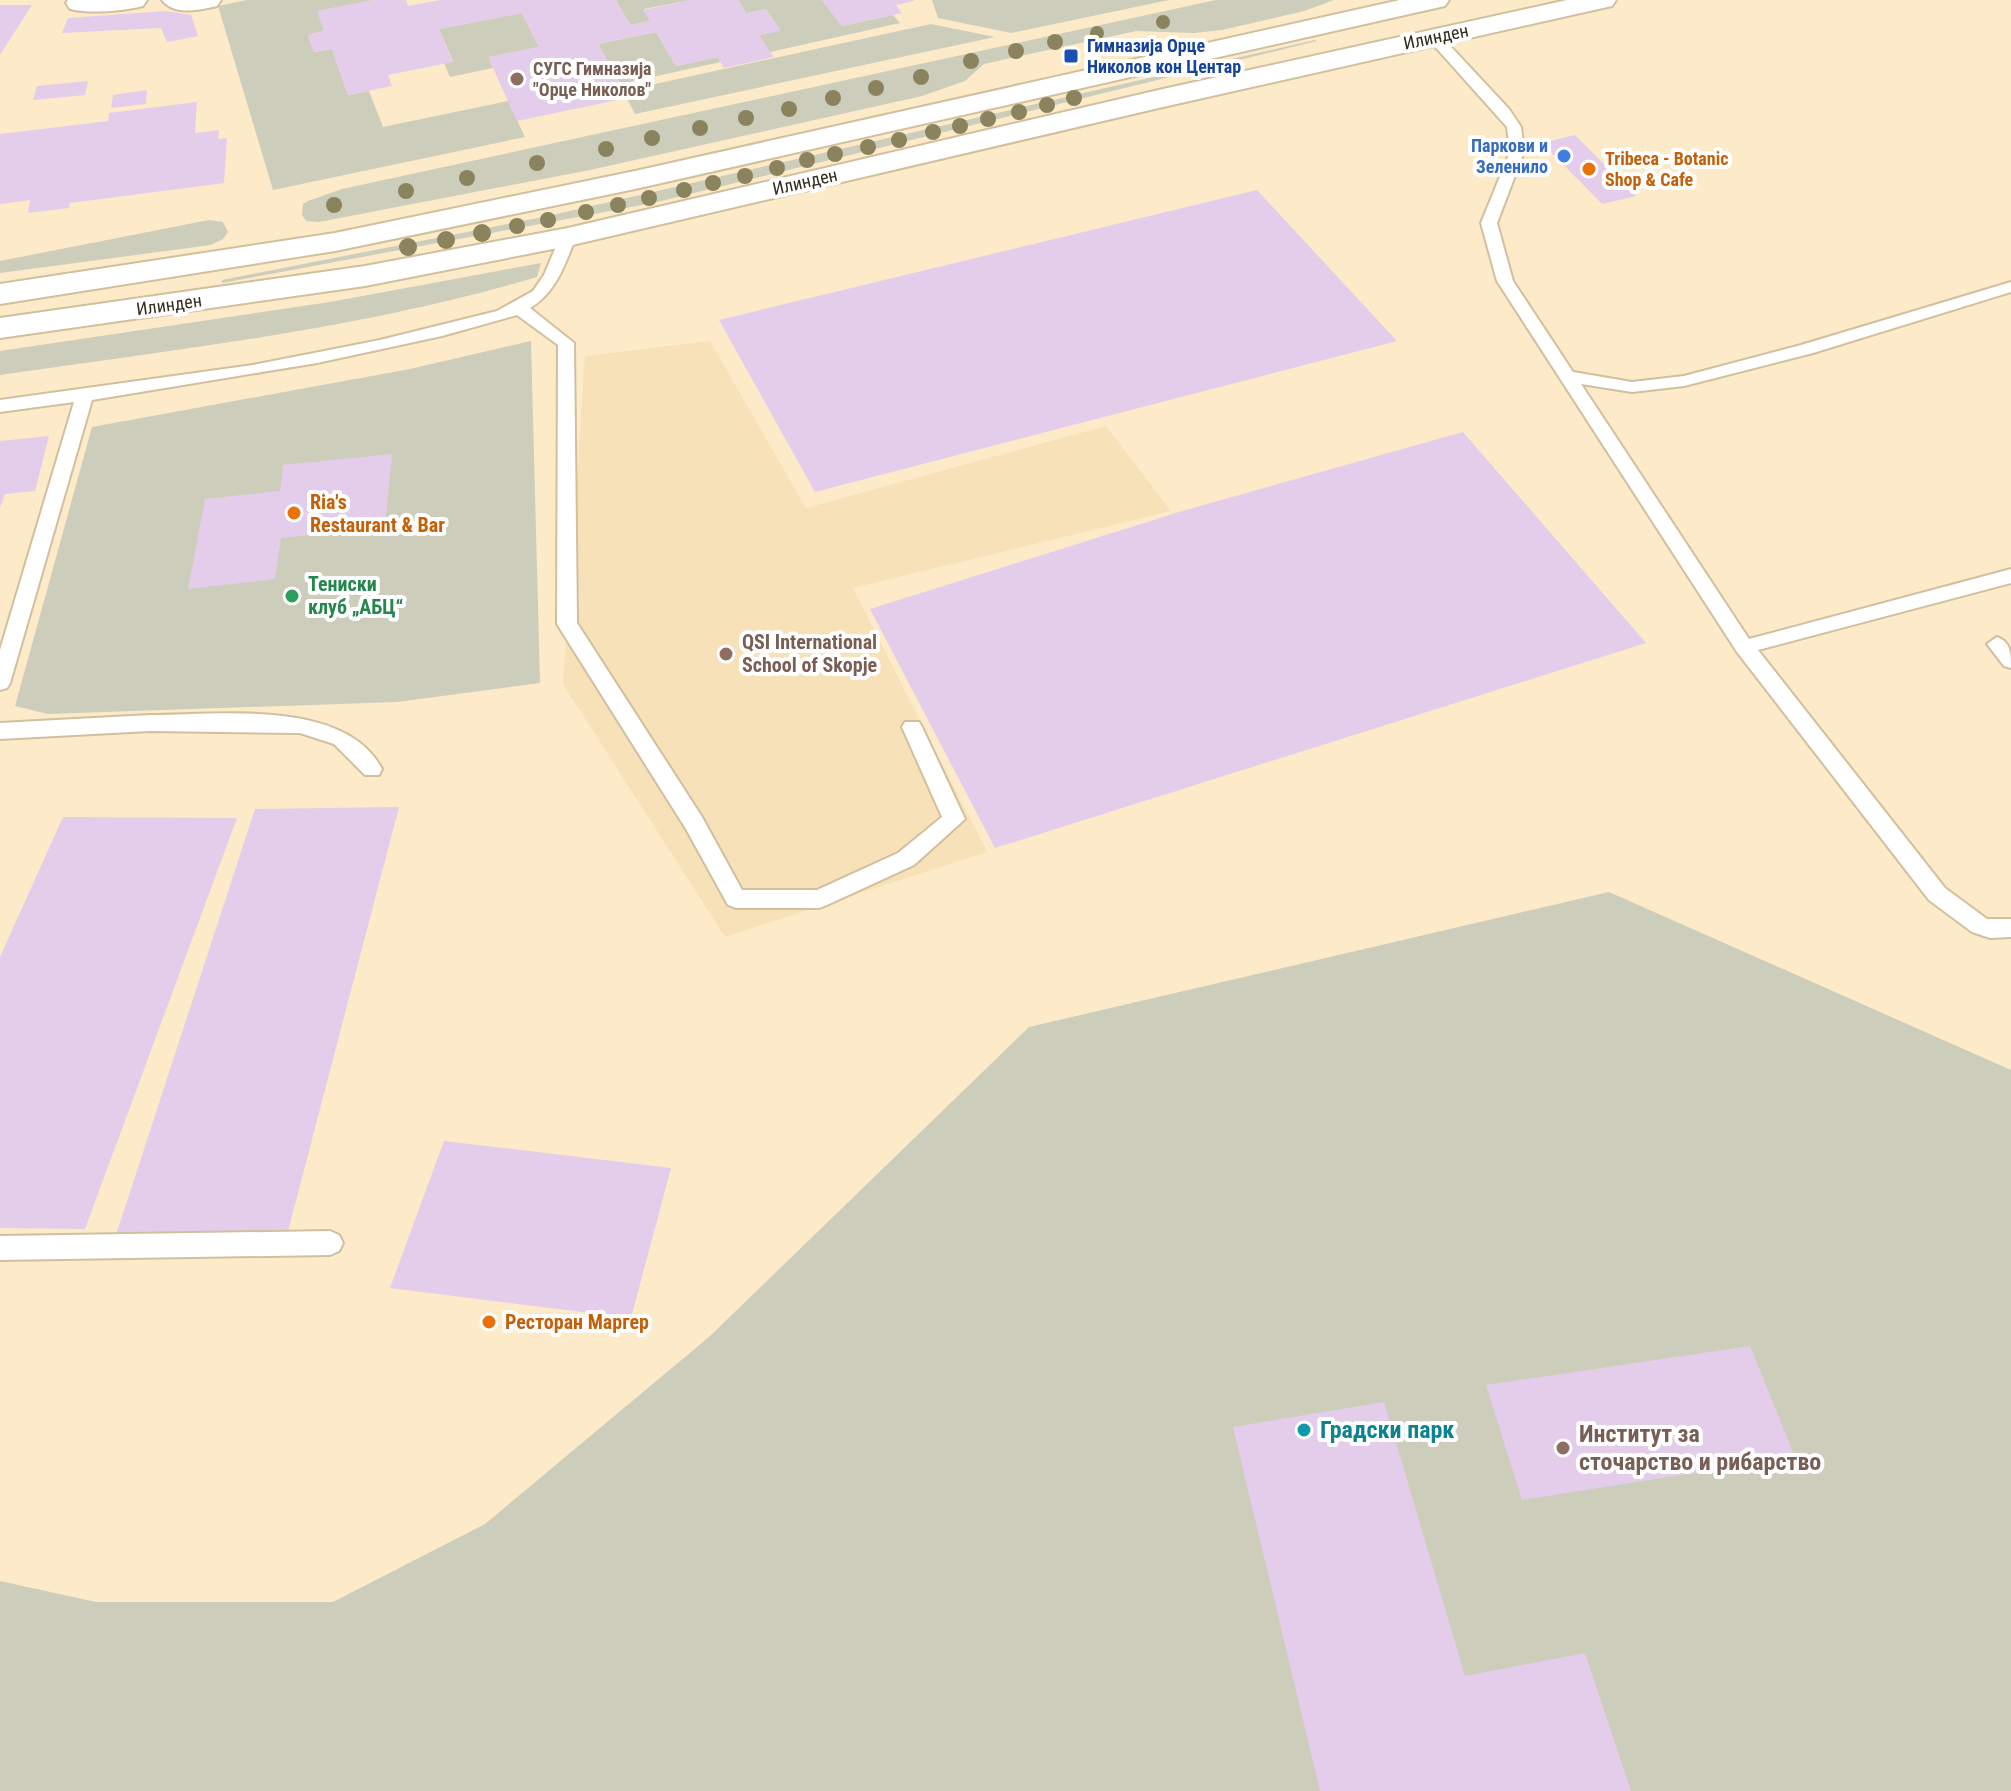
<svg xmlns="http://www.w3.org/2000/svg" width="2011" height="1791" viewBox="0 0 2011 1791" font-family="'Roboto Condensed',sans-serif">
  <style>
    .built { fill: #f7e1b8 }
    .green { fill: #cccebb }
    .building { fill: #e3cdeb }
    .lines { fill: none; stroke-linecap: round; stroke-linejoin: round }
    .lane-casing { stroke: #d1bf9e; stroke-width: 4 }
    .street-casing { stroke: #d1bf9e; stroke-width: 4 }
    .secondary-casing { stroke: #d1bf9e; stroke-width: 4 }
    .lane { fill: #fff; fill-rule: evenodd }
    .street { fill: #fff; fill-rule: evenodd }
    .secondary { fill: #fff; fill-rule: evenodd }
    .tree { fill: #8b835e }
    .transit-dot { fill: #1a4fb4; stroke: #fff; stroke-width: 3 }
    .education-dot { fill: #8d6e63; stroke: #fff; stroke-width: 3 }
    .shop-dot { fill: #3f7fe0; stroke: #fff; stroke-width: 3 }
    .food-dot { fill: #e8710a; stroke: #fff; stroke-width: 3 }
    .leisure-dot { fill: #2e9e5b; stroke: #fff; stroke-width: 3 }
    .culture-dot { fill: #0f9aa8; stroke: #fff; stroke-width: 3 }
    .labels { text-anchor: middle; stroke-width: 8; stroke-linejoin: round; paint-order: stroke }
    .far-street-label { font-size: 18px; fill: #342d20; stroke: #fff }
    .far-transit-label { font-size: 18px; font-weight: bold; fill: #164399; stroke: #fff; text-anchor: start }
    .far-education-label { font-size: 18px; font-weight: bold; fill: #785e54; stroke: #fff; text-anchor: start }
    .far-shop-label { font-size: 18px; font-weight: bold; fill: #366cbe; stroke: #fff; text-anchor: end }
    .far-food-label { font-size: 18px; font-weight: bold; fill: #c56008; stroke: #fff; text-anchor: start }
    .food-label { font-size: 20px; font-weight: bold; fill: #c56008; stroke: #fff; text-anchor: start }
    .leisure-label { font-size: 20px; font-weight: bold; fill: #27864d; stroke: #fff; text-anchor: start }
    .education-label { font-size: 20px; font-weight: bold; fill: #785e54; stroke: #fff; text-anchor: start }
    .near-culture-label { font-size: 24px; font-weight: bold; fill: #0d838f; stroke: #fff; text-anchor: start }
    .near-education-label { font-size: 24px; font-weight: bold; fill: #785e54; stroke: #fff; text-anchor: start }
  </style>
  <rect width="100%" height="100%" fill="#fdeac9"/>
  <!-- built -->
  <path class="built" d="M 710,341 L 806,508 L 1106,426 L 1171,511 L 853,588 L 987,852 L 725,937 L 563,684 L 585,356 Z"/>
  <!-- green -->
  <path class="green" d="M 247,0 L 374,0 L 318,11 L 324,31 L 308,35 L 314,52 L 332,49 L 348,95 L 369,91 L 383,127 L 508,101 L 525,137 L 273,190 L 218,6 Z
    M 616,0 L 691,0 L 644,9 L 650,21 L 630,25 Z
    M 738,0 L 822,0 L 842,26 L 893,15 L 900,23 L 770,52 L 759,35 L 780,30 L 766,9 L 746,13 Z
    M 932,0 L 1169,0 L 1011,33 L 938,18 Z
    M 1216,0 L 1334,0 L 1304,11 L 1222,30 L 1194,33 L 1136,31 L 984,64 L 965,81 L 922,96 L 590,170 L 319,222 L 306,221 L 302,215 L 303,204 L 308,201 L 342,189 Z
    M 522,13 L 539,47 L 489,57 L 493,68 L 450,77 L 444,63 L 453,61 L 439,29 Z
    M 931,24 L 995,37 L 635,114 L 623,91 Z
    M 656,32 L 676,66 L 718,57 L 721,62 L 620,84 L 598,44 Z
    M 1315,40 L 1317,41 L 653,203 L 222,283 L 222,280 L 548,216 Z
    M 209,220 L 223,222 L 228,232 L 223,239 L 211,245 L 0,273 L 0,261 Z
    M 541,263 L 537,277 C 363,329 179,349 0,375 L 0,351 L 330,302 Z
    M 531,341 L 540,683 L 397,702 L 48,714 L 15,706 L 92,427 L 410,369 Z
    M 1609,892 L 2011,1070 L 2011,1791 L 0,1791 L 0,1581 L 96,1602 L 333,1602 L 485,1524 L 709,1337 L 1029,1027 Z"/>
  <!-- building -->
  <path class="building" d="M 374,0 L 406,0 L 408,6 L 440,0 L 616,0 L 630,25 L 650,21 L 643,10 L 691,0 L 738,0 L 746,13 L 766,9 L 781,31 L 759,35 L 774,57 L 724,68 L 718,57 L 676,66 L 656,32 L 598,44 L 627,98 L 517,121 L 488,57 L 539,47 L 522,13 L 439,29 L 453,62 L 388,75 L 392,86 L 348,95 L 332,49 L 314,52 L 308,35 L 324,31 L 317,11 Z
    M 822,0 L 914,0 L 914,1 L 896,5 L 902,13 L 842,26 Z
    M 0,5 L 32,5 L 0,55 Z
    M 166,11 L 191,15 L 198,36 L 167,42 L 161,28 L 62,33 L 68,18 Z
    M 88,81 L 85,95 L 33,100 L 37,86 Z
    M 147,90 L 146,104 L 111,108 L 113,95 Z
    M 197,102 L 195,133 L 219,130 L 218,139 L 227,138 L 224,183 L 70,203 L 69,208 L 28,213 L 30,200 L 0,204 L 0,134 L 108,121 L 109,113 Z
    M 1575,135 L 1636,196 L 1602,204 L 1542,143 Z
    M 1257,190 L 1397,341 L 815,492 L 719,320 Z
    M 1463,432 L 1646,643 L 995,848 L 870,609 L 1179,512 Z
    M 49,436 L 35,491 L 5,494 L 0,508 L 0,441 Z
    M 392,454 L 385,527 L 281,538 L 275,579 L 188,589 L 205,499 L 280,491 L 283,465 Z
    M 399,807 L 287,1235 L 115,1238 L 255,809 Z
    M 63,817 L 237,818 L 85,1229 L 0,1228 L 0,957 Z
    M 444,1141 L 671,1168 L 631,1318 L 390,1288 Z
    M 1750,1346 L 1795,1457 L 1522,1500 L 1486,1385 Z
    M 1384,1402 L 1465,1676 L 1585,1653 L 1631,1791 L 1320,1791 L 1233,1427 Z"/>
  <g class="lines">
    <defs>
      <path id="lane" d="M 1435,34 L 1440,35 L 1509,109 L 1521,127 L 1524,152 L 1497,223 L 1513,281 L 1573,372 L 1632,382 L 1684,376 L 1801,345 L 2011,282 L 2011,292 L 1813,353 L 1684,386 L 1632,392 L 1581,384 L 1749,639 L 2011,569 L 2011,583 L 1758,650 L 1945,888 L 1987,919 L 2011,919 L 2011,937 L 1990,938 L 1972,932 L 1929,900 L 1737,652 L 1497,281 L 1481,223 L 1510,152 L 1507,127 L 1430,41 L 1428,38 Z
        M 568,232 L 576,237 C 565,264 556,293 530,308 L 574,343 L 577,623 L 702,817 L 742,890 L 817,890 L 898,853 L 942,817 L 902,727 L 905,722 L 919,722 L 922,727 L 965,819 L 914,865 L 827,905 L 819,908 L 736,908 L 728,905 L 686,829 L 557,624 L 558,345 L 517,315 L 442,336 L 317,363 L 92,400 L 10,683 L 7,688 L 0,690 L 0,650 L 74,402 L 0,412 L 0,400 L 253,365 L 380,340 L 497,311 L 533,291 L 544,275 L 560,237 Z
        M 1997,637 C 2011,642 2011,654 2011,668 L 2004,666 L 1987,644 Z
        M 150,715 C 219,715 345,698 382,769 L 379,775 L 365,775 L 334,744 L 300,733 L 150,731 L 0,739 L 0,723 Z
        M 330,1231 L 339,1235 L 343,1243 L 339,1251 L 330,1255 L 0,1260 L 0,1236 Z"/>
      <path id="street" d="M 68,0 L 147,0 L 143,6 C 122,11 91,14 70,9 L 66,3 Z
        M 162,0 L 221,0 L 217,6 C 200,10 174,16 162,0 Z"/>
      <path id="secondary" d="M 1400,0 L 1449,0 L 1445,6 L 1436,8 L 635,189 L 335,251 L 0,304 L 0,284 L 335,233 L 635,171 Z
        M 1567,0 L 1616,0 L 1612,6 L 1603,8 L 1163,107 L 568,246 L 365,286 L 0,338 L 0,318 L 365,266 L 568,228 L 1163,89 Z"/>
    </defs>
    <!-- lane casing -->
    <use href="#lane" class="lane-casing"/>
    <!-- street casing -->
    <use href="#street" class="street-casing"/>
    <!-- secondary casing -->
    <use href="#secondary" class="secondary-casing"/>
    <!-- lane -->
    <use href="#lane" class="lane"/>
    <!-- street -->
    <use href="#street" class="street"/>
    <!-- secondary -->
    <use href="#secondary" class="secondary"/>
  </g>
  <!-- trees -->
  <g class="tree">
    <circle cx="1163" cy="22" r="7"/>
    <circle cx="1097" cy="33" r="7"/>
    <circle cx="1055" cy="42" r="8"/>
    <circle cx="1016" cy="51" r="8"/>
    <circle cx="971" cy="61" r="8"/>
    <circle cx="921" cy="77" r="8"/>
    <circle cx="876" cy="88" r="8"/>
    <circle cx="833" cy="98" r="8"/>
    <circle cx="1074" cy="98" r="8"/>
    <circle cx="1047" cy="105" r="8"/>
    <circle cx="789" cy="109" r="8"/>
    <circle cx="1019" cy="112" r="8"/>
    <circle cx="746" cy="118" r="8"/>
    <circle cx="988" cy="119" r="8"/>
    <circle cx="960" cy="126" r="8"/>
    <circle cx="700" cy="128" r="8"/>
    <circle cx="933" cy="132" r="8"/>
    <circle cx="652" cy="138" r="8"/>
    <circle cx="899" cy="140" r="8"/>
    <circle cx="868" cy="147" r="8"/>
    <circle cx="606" cy="149" r="8"/>
    <circle cx="835" cy="154" r="8"/>
    <circle cx="807" cy="160" r="8"/>
    <circle cx="537" cy="163" r="8"/>
    <circle cx="777" cy="168" r="8"/>
    <circle cx="745" cy="176" r="8"/>
    <circle cx="467" cy="178" r="8"/>
    <circle cx="713" cy="183" r="8"/>
    <circle cx="684" cy="190" r="8"/>
    <circle cx="406" cy="191" r="8"/>
    <circle cx="649" cy="198" r="8"/>
    <circle cx="334" cy="205" r="8"/>
    <circle cx="618" cy="205" r="8"/>
    <circle cx="586" cy="212" r="8"/>
    <circle cx="548" cy="220" r="8"/>
    <circle cx="517" cy="226" r="8"/>
    <circle cx="482" cy="233" r="9"/>
    <circle cx="446" cy="240" r="9"/>
    <circle cx="408" cy="247" r="9"/>
  </g>
  <!-- markers -->
  <rect class="transit-dot" x="1063" y="48" width="16" height="16" rx="4"/>
  <g class="education-dot">
    <circle cx="517" cy="79" r="8"/>
    <circle cx="726" cy="654" r="8"/>
    <circle cx="1563" cy="1448" r="8"/>
  </g>
  <circle class="shop-dot" cx="1564" cy="156" r="8"/>
  <g class="food-dot">
    <circle cx="1589" cy="169" r="8"/>
    <circle cx="294" cy="513" r="8"/>
    <circle cx="489" cy="1322" r="8"/>
  </g>
  <circle class="leisure-dot" cx="292" cy="596" r="8"/>
  <circle class="culture-dot" cx="1304" cy="1430" r="8"/>
  <g class="labels">
    <!-- far-street labels -->
    <g class="far-street-label">
      <text transform="translate(1436 37) rotate(-12)" y="6">Илинден</text>
      <text transform="translate(805 182) rotate(-13)" y="6">Илинден</text>
      <text transform="translate(169 305) rotate(-8)" y="6">Илинден</text>
    </g>
    <!-- far-transit labels -->
    <g class="far-transit-label">
      <text x="1087" y="52">Гимназија Орце<tspan x="1087" dy="21">Николов кон Центар</tspan></text>
    </g>
    <!-- far-education labels -->
    <g class="far-education-label">
      <text x="533" y="75">СУГС Гимназија<tspan x="533" dy="21">"Орце Николов"</tspan></text>
    </g>
    <!-- far-shop labels -->
    <g class="far-shop-label">
      <text x="1548" y="152">Паркови и<tspan x="1548" dy="21">Зеленило</tspan></text>
    </g>
    <!-- far-food labels -->
    <g class="far-food-label">
      <text x="1605" y="165">Tribeca - Botanic<tspan x="1605" dy="21">Shop &amp; Cafe</tspan></text>
    </g>
    <!-- food labels -->
    <g class="food-label">
      <text x="310" y="509">Ria's<tspan x="310" dy="23">Restaurant &amp; Bar</tspan></text>
      <text x="505" y="1329">Ресторан Маргер</text>
    </g>
    <!-- leisure labels -->
    <g class="leisure-label">
      <text x="308" y="591">Тениски<tspan x="308" dy="23">клуб „АБЦ“</tspan></text>
    </g>
    <!-- education labels -->
    <g class="education-label">
      <text x="742" y="649">QSI International<tspan x="742" dy="23">School of Skopje</tspan></text>
    </g>
    <!-- near-culture labels -->
    <g class="near-culture-label">
      <text x="1320" y="1438">Градски парк</text>
    </g>
    <!-- near-education labels -->
    <g class="near-education-label">
      <text x="1579" y="1442">Институт за<tspan x="1579" dy="28">сточарство и рибарство</tspan></text>
    </g>
  </g>
</svg>
